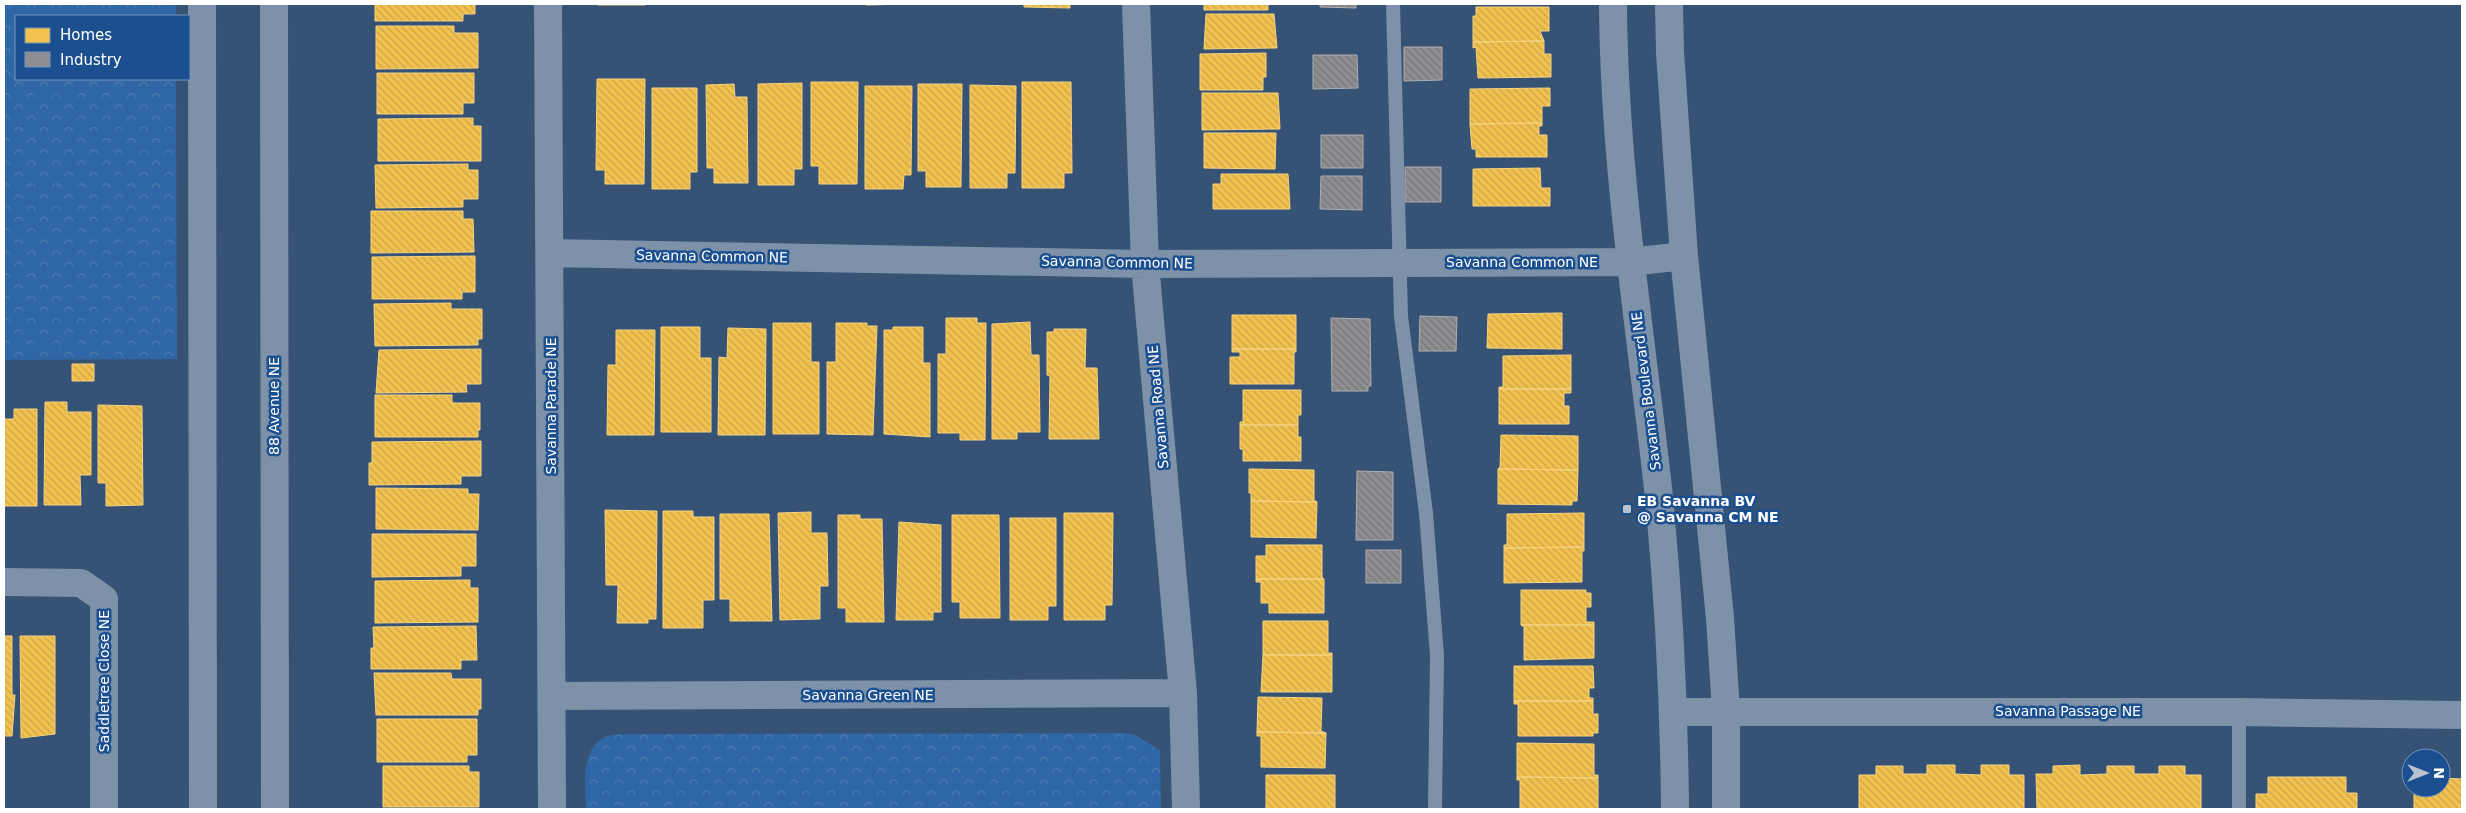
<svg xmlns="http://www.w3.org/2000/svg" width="2466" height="813" viewBox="0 0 2466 813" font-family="'DejaVu Sans',sans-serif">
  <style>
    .forest { fill: url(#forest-crowns) }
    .homes { fill: url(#homes-back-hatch); stroke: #f6d483 }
    .industry { fill: url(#industry-back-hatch); stroke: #afafb3 }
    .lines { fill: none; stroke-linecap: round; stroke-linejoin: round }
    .service { stroke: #7d92a8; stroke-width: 14 }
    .minor { stroke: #7d92a8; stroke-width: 28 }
    .tertiary { stroke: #7d92a8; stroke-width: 28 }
    .poi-dot { fill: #b9c2ce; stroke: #1b4f8f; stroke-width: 2 }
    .labels { text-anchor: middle; stroke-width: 5; stroke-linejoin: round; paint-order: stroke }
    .street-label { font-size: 14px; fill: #fff; stroke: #1b4f8f }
    .poi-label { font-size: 14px; font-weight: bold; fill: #fff; stroke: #1b4f8f; text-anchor: start }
  </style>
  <defs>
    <pattern id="forest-crowns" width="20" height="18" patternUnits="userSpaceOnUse" patternTransform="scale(1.25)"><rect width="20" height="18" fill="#2f66a5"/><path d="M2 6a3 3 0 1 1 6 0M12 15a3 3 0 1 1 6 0" fill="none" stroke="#4e7db2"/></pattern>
    <pattern id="homes-back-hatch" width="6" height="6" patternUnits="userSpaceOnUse" patternTransform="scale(1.25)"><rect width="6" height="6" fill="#f2c14e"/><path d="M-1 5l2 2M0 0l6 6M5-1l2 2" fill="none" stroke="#c8a44e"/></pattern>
    <pattern id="industry-back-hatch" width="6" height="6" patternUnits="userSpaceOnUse" patternTransform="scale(1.25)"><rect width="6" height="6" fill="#8d8d92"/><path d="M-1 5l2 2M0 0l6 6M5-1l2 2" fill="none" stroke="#76767a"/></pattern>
  </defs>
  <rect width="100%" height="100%" fill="#365274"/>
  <!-- forest -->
  <path class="forest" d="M 4,4 L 176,4 L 176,16 L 16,16 L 16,79 L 176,79 L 177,359 L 4,360 Z
    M 1126,733 L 1135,735 L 1160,750 L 1161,809 L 586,809 C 586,786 579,750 605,737 C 613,733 628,735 637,734 Z"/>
  <!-- homes -->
  <path class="homes" d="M 375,4 L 475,4 L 475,14 L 463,14 L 463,21 L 375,21 Z
    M 598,4 L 645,4 L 645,5 L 598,5 Z
    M 866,4 L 910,4 L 866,5 Z
    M 1024,4 L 1070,4 L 1070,8 L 1024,7 Z
    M 1204,4 L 1268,4 L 1268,10 L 1204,10 Z
    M 1476,7 L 1549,7 L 1549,31 L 1540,31 L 1544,41 L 1473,42 L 1473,16 L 1476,16 Z
    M 1206,14 L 1274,14 L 1277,48 L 1204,49 Z
    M 376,26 L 454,26 L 454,33 L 478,33 L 478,68 L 376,69 Z
    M 1544,41 L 1544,54 L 1551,54 L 1551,77 L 1478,78 L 1476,47 L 1473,48 L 1473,42 Z
    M 1266,53 L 1266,77 L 1263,77 L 1263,90 L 1200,90 L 1200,54 Z
    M 377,73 L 474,73 L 474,103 L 463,103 L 463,114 L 377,114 Z
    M 597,79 L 645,79 L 644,184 L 605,184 L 605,170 L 596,170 Z
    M 811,82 L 858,82 L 857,184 L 819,184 L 819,166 L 811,166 Z
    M 1022,82 L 1071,82 L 1072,173 L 1064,173 L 1064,188 L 1022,188 Z
    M 802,83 L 802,169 L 794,169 L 794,185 L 758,185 L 758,84 Z
    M 734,84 L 735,97 L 747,97 L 748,183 L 714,183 L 714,168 L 707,168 L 706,85 Z
    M 918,84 L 962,84 L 961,187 L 926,187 L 926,171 L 918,171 Z
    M 970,85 L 1016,86 L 1015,173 L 1007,173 L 1007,188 L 970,188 Z
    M 865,86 L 912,86 L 911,175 L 904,175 L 903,189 L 865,189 Z
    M 652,88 L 697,88 L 697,172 L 690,172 L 690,189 L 652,189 Z
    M 1550,88 L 1550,106 L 1542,106 L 1542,123 L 1470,124 L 1470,89 Z
    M 1202,93 L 1278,93 L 1280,129 L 1202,130 Z
    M 473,118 L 473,126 L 481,126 L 481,161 L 378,161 L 378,119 Z
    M 1542,123 L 1542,126 L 1539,126 L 1539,135 L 1547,135 L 1547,157 L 1476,157 L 1476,149 L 1472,149 L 1470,124 Z
    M 1204,133 L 1276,133 L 1275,169 L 1204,168 Z
    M 468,164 L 468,170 L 478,170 L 478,199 L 463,199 L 463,207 L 376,208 L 375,165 Z
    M 1540,168 L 1541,188 L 1550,188 L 1550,206 L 1473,206 L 1473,169 Z
    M 1221,174 L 1288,174 L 1290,209 L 1213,209 L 1213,184 L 1221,184 Z
    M 371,211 L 463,211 L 463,219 L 473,219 L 474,252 L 371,253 Z
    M 475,256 L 475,292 L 462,292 L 462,299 L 372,299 L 372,257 Z
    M 451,303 L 451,309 L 482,309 L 482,339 L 478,339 L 478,345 L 375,346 L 374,304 Z
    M 1562,313 L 1562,349 L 1487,348 L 1488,314 Z
    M 1232,315 L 1296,315 L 1296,349 L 1232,349 Z
    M 946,318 L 977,318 L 977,323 L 986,323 L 985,440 L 960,440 L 960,433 L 938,433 L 938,354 L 946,354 Z
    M 1030,322 L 1031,355 L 1039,355 L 1040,432 L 1017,432 L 1017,439 L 992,439 L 992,324 Z
    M 773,323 L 811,323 L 811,362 L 819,362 L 819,434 L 773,434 Z
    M 836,323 L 867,323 L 867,326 L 877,326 L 873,435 L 827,434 L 827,362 L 836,362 Z
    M 661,327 L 700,327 L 700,358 L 711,358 L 711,432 L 661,432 Z
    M 893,327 L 923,327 L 923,363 L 930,363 L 930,437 L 884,434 L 884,330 L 893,330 Z
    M 728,328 L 766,329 L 765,435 L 718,435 L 719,357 L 727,358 Z
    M 1054,329 L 1086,329 L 1085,368 L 1097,368 L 1099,439 L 1049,439 L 1050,376 L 1047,375 L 1047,332 L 1054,332 Z
    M 616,330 L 655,330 L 654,435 L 607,435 L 608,365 L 616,365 Z
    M 481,349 L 481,384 L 466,384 L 467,392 L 376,393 L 379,350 Z
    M 1232,349 L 1296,349 L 1296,352 L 1294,352 L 1294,384 L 1230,384 L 1230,357 L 1240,357 L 1240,352 L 1232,352 Z
    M 1571,355 L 1571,389 L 1499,389 L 1499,387 L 1503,387 L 1503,356 Z
    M 72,364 L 94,364 L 94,381 L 72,381 Z
    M 1499,389 L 1571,389 L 1571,393 L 1564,393 L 1564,406 L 1569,406 L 1569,424 L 1499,424 Z
    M 1243,390 L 1301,390 L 1301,415 L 1298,415 L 1298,425 L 1240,425 L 1240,422 L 1243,422 Z
    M 375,395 L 452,395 L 452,403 L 480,403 L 480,430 L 478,430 L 478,437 L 375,437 Z
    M 45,402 L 67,402 L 67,412 L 91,412 L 91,475 L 80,475 L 81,505 L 44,505 Z
    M 98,405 L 142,406 L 143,505 L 106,506 L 106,483 L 98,483 Z
    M 14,409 L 37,409 L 37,506 L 4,506 L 4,419 L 14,419 Z
    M 1240,425 L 1298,425 L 1298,437 L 1301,437 L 1301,461 L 1243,461 L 1243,449 L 1240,449 Z
    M 1501,435 L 1578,436 L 1578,470 L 1498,469 L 1500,467 Z
    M 481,441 L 481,476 L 461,476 L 461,484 L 369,485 L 369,463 L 372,463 L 372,442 Z
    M 1249,469 L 1314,470 L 1314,500 L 1317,502 L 1251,501 L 1251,493 L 1249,493 Z
    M 1498,469 L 1578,470 L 1577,501 L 1572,501 L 1572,505 L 1498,504 Z
    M 376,488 L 468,489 L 468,494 L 479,494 L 478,530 L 376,529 Z
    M 1251,501 L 1317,502 L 1316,538 L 1251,537 Z
    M 605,510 L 657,511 L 656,619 L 648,619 L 648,623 L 617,623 L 618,585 L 606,585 Z
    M 663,511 L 693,511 L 693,517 L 714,517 L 714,600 L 703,600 L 703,628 L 663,628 Z
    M 811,512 L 811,533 L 827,533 L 828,586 L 820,586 L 820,619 L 780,620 L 778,513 Z
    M 1064,513 L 1113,513 L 1112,605 L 1105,605 L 1105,620 L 1064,620 Z
    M 1584,513 L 1584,547 L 1504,548 L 1504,545 L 1507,545 L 1507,514 Z
    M 720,514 L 769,514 L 772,621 L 730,621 L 730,599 L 720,599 Z
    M 838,515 L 860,515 L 860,519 L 882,519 L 884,622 L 846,622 L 846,608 L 838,608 Z
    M 952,515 L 999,515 L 1000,618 L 960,618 L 960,602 L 952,602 Z
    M 1010,518 L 1056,518 L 1056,606 L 1048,606 L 1048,620 L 1010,620 Z
    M 899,522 L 941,525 L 941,612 L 933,612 L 933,620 L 896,620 Z
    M 372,534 L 476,534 L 476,566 L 461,566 L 461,576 L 372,577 Z
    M 1266,545 L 1322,545 L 1322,577 L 1324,579 L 1256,579 L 1256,556 L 1266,556 Z
    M 1584,547 L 1584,551 L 1582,551 L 1582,582 L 1504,583 L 1504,548 Z
    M 1256,579 L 1324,579 L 1324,613 L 1269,613 L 1269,603 L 1261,603 L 1261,582 L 1256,582 Z
    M 470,580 L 470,588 L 478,588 L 478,622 L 375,623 L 375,581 Z
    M 1521,590 L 1586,590 L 1586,593 L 1591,593 L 1591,607 L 1586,607 L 1586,622 L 1594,622 L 1594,625 L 1521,625 Z
    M 1263,621 L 1328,621 L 1328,653 L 1332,653 L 1332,655 L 1263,655 Z
    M 1521,625 L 1594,625 L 1594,658 L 1524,660 L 1524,627 Z
    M 476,626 L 477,660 L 461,660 L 461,669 L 371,669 L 371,648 L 374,648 L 373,627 Z
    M 4,636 L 12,636 L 12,695 L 15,695 L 12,736 L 4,736 Z
    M 20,636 L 55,636 L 55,734 L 21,738 Z
    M 1263,655 L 1332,655 L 1332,692 L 1261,692 Z
    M 1514,666 L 1593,666 L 1594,688 L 1589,688 L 1589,698 L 1593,698 L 1593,701 L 1514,701 Z
    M 374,673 L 451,673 L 452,679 L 481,679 L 481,709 L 478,709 L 478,715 L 376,715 Z
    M 1258,697 L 1322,698 L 1321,731 L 1326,733 L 1257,732 Z
    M 1514,701 L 1593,701 L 1593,714 L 1598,714 L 1598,733 L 1593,733 L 1593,736 L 1518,736 L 1518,704 L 1514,704 Z
    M 377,719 L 477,719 L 477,755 L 467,755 L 467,762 L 377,762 Z
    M 1257,732 L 1326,733 L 1325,768 L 1261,767 L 1261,736 L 1257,736 Z
    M 1517,743 L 1594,744 L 1594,775 L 1598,775 L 1598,778 L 1517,777 Z
    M 1927,765 L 1955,765 L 1955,774 L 1981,775 L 1981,765 L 2009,765 L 2009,775 L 2024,775 L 2024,809 L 1859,809 L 1859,775 L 1876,775 L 1876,766 L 1903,766 L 1903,774 L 1927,774 Z
    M 2080,765 L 2080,775 L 2107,774 L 2107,766 L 2134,766 L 2134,774 L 2159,774 L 2159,766 L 2185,766 L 2185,775 L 2201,775 L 2201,809 L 2037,809 L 2036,774 L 2053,774 L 2053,766 Z
    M 383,766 L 469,766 L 469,772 L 479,772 L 479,807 L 383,807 Z
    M 1266,775 L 1335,775 L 1335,809 L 1266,809 Z
    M 1517,777 L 1598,778 L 1598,809 L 1520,809 L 1520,780 L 1517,780 Z
    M 2268,777 L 2346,777 L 2346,793 L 2357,793 L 2357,809 L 2256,809 L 2256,794 L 2268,794 Z
    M 2441,778 L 2462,779 L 2462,809 L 2414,809 L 2414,788 L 2441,788 Z"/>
  <!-- industry -->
  <path class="industry" d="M 1320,4 L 1356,4 L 1356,8 L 1320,7 Z
    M 1404,47 L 1442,47 L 1442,80 L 1404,81 Z
    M 1313,55 L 1357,55 L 1358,88 L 1313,89 Z
    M 1321,135 L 1363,135 L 1363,168 L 1321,168 Z
    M 1405,167 L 1441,167 L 1441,202 L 1405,202 Z
    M 1321,176 L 1362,176 L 1362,210 L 1320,209 Z
    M 1420,316 L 1457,317 L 1456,351 L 1419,351 Z
    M 1331,318 L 1370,319 L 1371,386 L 1368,386 L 1368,391 L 1332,391 Z
    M 1357,471 L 1393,472 L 1393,540 L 1356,540 Z
    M 1366,550 L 1401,550 L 1401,583 L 1366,583 Z"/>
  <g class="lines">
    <!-- service -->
    <path class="service" d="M 1393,4 L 1401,316 L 1426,513 L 1437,656 L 1435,809
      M 2239,712 L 2239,809"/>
    <!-- minor -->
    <path class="minor" d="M 548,4 L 552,809
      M 1136,4 L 1145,264 L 1183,693 L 1186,809
      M 1613,4 C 1614,169 1641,333 1659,497 C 1669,601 1674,705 1675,809
      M 1669,4 L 1670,52 L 1684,256 L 1720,618 L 1726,711 L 1726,809
      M 550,253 L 1145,264 L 1630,262 L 1684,256
      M 4,582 L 81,583 L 104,599 L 104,809
      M 552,696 L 1183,693
      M 1674,712 L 2239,712 L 2462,715"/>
    <!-- tertiary -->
    <path class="tertiary" d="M 202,4 L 203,809
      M 274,4 L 275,809"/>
  </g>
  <!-- markers -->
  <rect class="poi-dot" x="1622" y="504" width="10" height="10" rx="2.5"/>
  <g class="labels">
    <!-- street labels -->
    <g class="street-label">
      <text transform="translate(712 256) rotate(1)" y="5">Savanna Common NE</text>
      <text transform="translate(1117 262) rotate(1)" y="5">Savanna Common NE</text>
      <text x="1522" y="267">Savanna Common NE</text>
      <text transform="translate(1646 391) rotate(-97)" y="5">Savanna Boulevard NE</text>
      <text transform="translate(274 406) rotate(-90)" y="5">88 Avenue NE</text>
      <text transform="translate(551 406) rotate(-90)" y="5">Savanna Parade NE</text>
      <text transform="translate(1158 407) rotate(-95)" y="5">Savanna Road NE</text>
      <text transform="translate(104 681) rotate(-90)" y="5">Saddletree Close NE</text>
      <text x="868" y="700">Savanna Green NE</text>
      <text x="2068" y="716">Savanna Passage NE</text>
    </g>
    <!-- poi labels -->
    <g class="poi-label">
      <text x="1637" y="506">EB Savanna BV<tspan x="1637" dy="16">@ Savanna CM NE</tspan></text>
    </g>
  </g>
  <!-- border -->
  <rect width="2466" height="813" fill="none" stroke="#ffffff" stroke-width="10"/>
  <!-- legend -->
  <rect x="15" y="15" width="175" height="65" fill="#1b4f8f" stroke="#7695bc"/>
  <rect x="25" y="28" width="25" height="15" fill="#f2c14e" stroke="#7695bc"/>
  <text x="60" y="40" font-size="15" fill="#ffffff">Homes</text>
  <rect x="25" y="52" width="25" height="15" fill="#8d8d92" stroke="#7695bc"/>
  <text x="60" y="65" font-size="15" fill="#ffffff">Industry</text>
  <!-- north arrow -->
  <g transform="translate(2426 773) rotate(90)"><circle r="24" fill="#1b4f8f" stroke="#7695bc"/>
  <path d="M0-4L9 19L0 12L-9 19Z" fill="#b9c2ce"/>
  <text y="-8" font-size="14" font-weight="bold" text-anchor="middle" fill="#ffffff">N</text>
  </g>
</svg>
